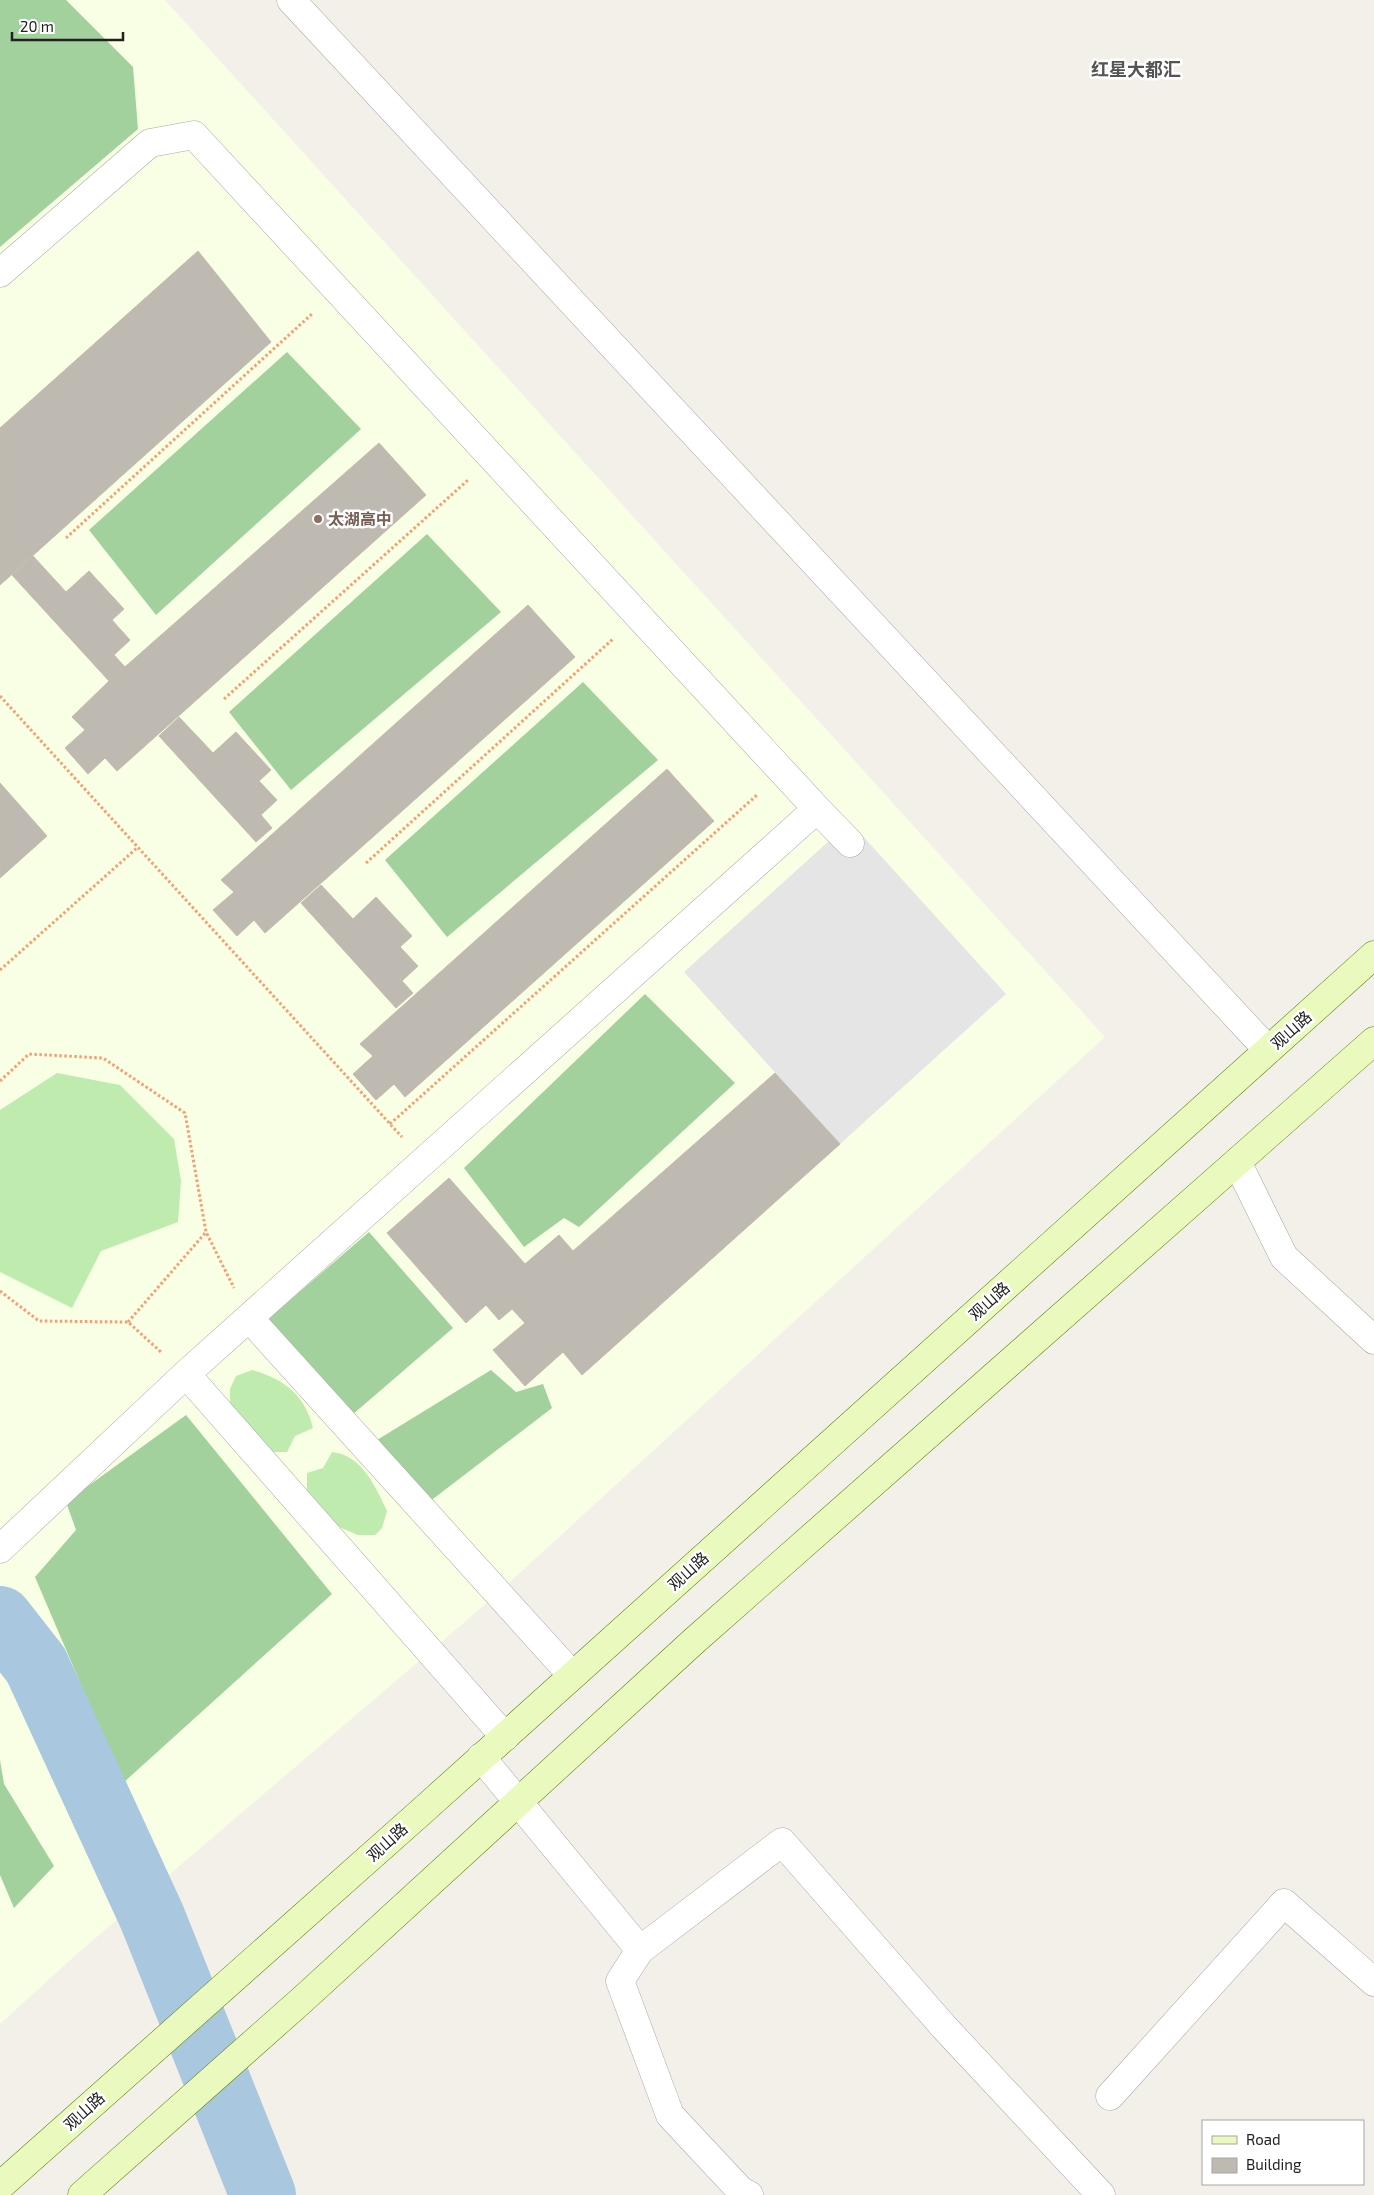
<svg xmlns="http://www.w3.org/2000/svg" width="1374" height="2195" viewBox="0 0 1374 2195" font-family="'Exo 2','Noto Sans SC',sans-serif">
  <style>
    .education { fill: #f9ffe4 }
    .grass { fill: #c0ebaf }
    .forest { fill: #a2d19d }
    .parking { fill: #e5e5e5 }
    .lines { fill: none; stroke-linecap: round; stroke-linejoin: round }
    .river { stroke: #a9c7df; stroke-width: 66 }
    .building { fill: #bfbab1; stroke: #c4bbaa }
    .minor-casing { stroke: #a8a8a8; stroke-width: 29 }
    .secondary-casing { stroke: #567c05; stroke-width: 29 }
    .path { stroke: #fa9c71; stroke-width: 3; stroke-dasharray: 2.5 2.5; stroke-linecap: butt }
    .minor { stroke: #fff; stroke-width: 28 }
    .secondary { stroke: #eafabe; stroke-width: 28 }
    .education-dot { fill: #8d6e63; stroke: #fff; stroke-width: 2 }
    .labels { text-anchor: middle; stroke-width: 5; stroke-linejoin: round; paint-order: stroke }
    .education-label { font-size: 16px; font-weight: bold; fill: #785e54; stroke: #fff; text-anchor: start }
    .street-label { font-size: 16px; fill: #212121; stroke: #fff }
    .neighbourhood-label { font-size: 18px; font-weight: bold; fill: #545454; stroke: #fff }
  </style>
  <rect width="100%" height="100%" fill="#f2f0e8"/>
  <!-- education -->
  <path class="education" d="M 0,0 L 165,0 L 1105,1037 L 488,1602 L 78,1953 L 0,2024 Z"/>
  <!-- grass -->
  <path class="grass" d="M 57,1073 L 120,1085 L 174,1139 L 181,1181 L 178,1222 L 101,1251 L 72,1308 L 0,1272 L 0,1110 Z
    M 252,1370 C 284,1379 305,1395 313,1428 L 295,1436 L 287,1452 L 270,1452 L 230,1404 L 230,1389 L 236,1376 Z
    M 332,1452 C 362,1455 375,1486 387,1511 L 382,1528 L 375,1535 L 358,1535 L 339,1527 L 307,1490 L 307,1473 L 323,1468 Z"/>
  <!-- forest -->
  <path class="forest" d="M 0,0 L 66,0 L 133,67 L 138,129 L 0,247 Z
    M 287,352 L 361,429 L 156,615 L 89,530 Z
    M 427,534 L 501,612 L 291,790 L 229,712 Z
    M 583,682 L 658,760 L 447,937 L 385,860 Z
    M 645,994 L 735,1083 L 579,1227 L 564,1218 L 524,1247 L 464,1168 Z
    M 369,1232 L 453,1328 L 352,1415 L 268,1319 Z
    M 491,1370 L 516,1392 L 543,1384 L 552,1408 L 429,1502 L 377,1440 Z
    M 186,1415 L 332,1594 L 123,1783 L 35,1577 L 76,1530 L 66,1502 Z
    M 0,1760 L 4,1784 L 54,1866 L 14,1908 L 0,1875 Z"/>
  <!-- parking -->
  <path class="parking" d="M 850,822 L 1006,994 L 840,1144 L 684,972 Z"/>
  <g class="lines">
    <!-- river -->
    <path class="river" d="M 0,1619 L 36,1665 L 152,1917 L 263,2195"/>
  </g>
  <!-- building -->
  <path class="building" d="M 198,251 L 271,342 L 0,585 L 0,428 Z
    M 379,443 L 426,495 L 117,771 L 105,758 L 88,774 L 65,748 L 85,730 L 72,717 L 109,681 Z
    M 33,556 L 66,592 L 89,571 L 124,609 L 112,620 L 130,640 L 114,655 L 125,667 L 109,681 L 12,575 Z
    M 528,605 L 575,657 L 265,933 L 254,920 L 237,936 L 213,910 L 234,892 L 221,880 Z
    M 179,717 L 213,753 L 236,732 L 271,770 L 259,781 L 277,800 L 261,815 L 272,828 L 256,842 L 159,736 Z
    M 667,769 L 714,821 L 405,1097 L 394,1084 L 376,1100 L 353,1074 L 373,1056 L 360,1044 Z
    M 0,783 L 47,836 L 0,878 Z
    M 321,885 L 353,919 L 376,897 L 412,936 L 400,947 L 418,966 L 402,981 L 413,993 L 396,1008 L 301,903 Z
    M 775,1073 L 840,1144 L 582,1375 L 563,1352 L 525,1386 L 493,1350 L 525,1323 L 512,1309 L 499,1320 L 486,1305 L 466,1323 L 387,1233 L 449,1178 L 525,1264 L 559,1235 L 573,1251 Z"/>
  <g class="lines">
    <defs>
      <path id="minor" d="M 291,0 L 1268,1050
        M 0,273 L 150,143 L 194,135 L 817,809 L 186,1374 L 0,1549
        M 817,809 L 850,843
        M 1237,1162 L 1284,1257 L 1374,1340
        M 249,1318 L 572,1675
        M 186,1374 L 505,1737
        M 481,1757 L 640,1950 L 782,1842 L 944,2027 L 1101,2195
        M 640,1950 L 620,1981 L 670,2115 L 741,2191 L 749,2195
        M 1110,2096 L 1284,1903 L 1374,1982"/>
      <path id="secondary" d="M 0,2186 L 421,1812 L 1374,955
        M 82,2195 L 302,2000 L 694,1641 L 1374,1041"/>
    </defs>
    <!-- minor casing -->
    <use href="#minor" class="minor-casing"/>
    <!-- secondary casing -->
    <use href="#secondary" class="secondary-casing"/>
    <!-- path -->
    <path class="path" d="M 66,538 L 313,313
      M 0,696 L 402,1137
      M 224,699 L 468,480
      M 366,863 L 614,638
      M 0,970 L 138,847
      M 0,1081 L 29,1054 L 103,1058 L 185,1113 L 206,1232 L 234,1288
      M 390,1124 L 758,794
      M 0,1291 L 39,1321 L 128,1322 L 162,1353
      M 128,1322 L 206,1232"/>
    <!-- minor -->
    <use href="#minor" class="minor"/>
    <!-- secondary -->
    <use href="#secondary" class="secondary"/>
  </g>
  <!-- markers -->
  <circle class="education-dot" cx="318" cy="519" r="5"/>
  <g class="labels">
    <!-- education labels -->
    <g class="education-label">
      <text x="328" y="525">太湖高中</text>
    </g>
    <!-- street labels -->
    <g class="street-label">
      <text transform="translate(1291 1030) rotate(-42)" y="6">观山路</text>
      <text transform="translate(989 1301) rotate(-42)" y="6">观山路</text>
      <text transform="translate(688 1571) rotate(-42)" y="6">观山路</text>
      <text transform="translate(387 1842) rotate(-42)" y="6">观山路</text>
      <text transform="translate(84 2111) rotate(-42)" y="6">观山路</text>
    </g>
    <!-- neighbourhood labels -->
    <g class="neighbourhood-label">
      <text x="1136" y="76">红星大都汇</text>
    </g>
  </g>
  <!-- legend -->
  <rect x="1202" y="2120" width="162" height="65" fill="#ffffff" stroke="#a6a6a6"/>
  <rect x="1212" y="2136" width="25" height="8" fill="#eafabe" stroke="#a6a6a6"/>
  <text x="1246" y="2145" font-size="15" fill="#212121">Road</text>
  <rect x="1212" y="2158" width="25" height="15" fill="#bfbab1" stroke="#a6a6a6"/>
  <text x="1246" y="2170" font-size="15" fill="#212121">Building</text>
  <!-- scale -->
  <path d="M12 32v8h111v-8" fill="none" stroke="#212121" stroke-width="2.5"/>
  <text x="20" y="32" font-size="15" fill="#212121" stroke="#ffffff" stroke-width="4" paint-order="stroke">20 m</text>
</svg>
